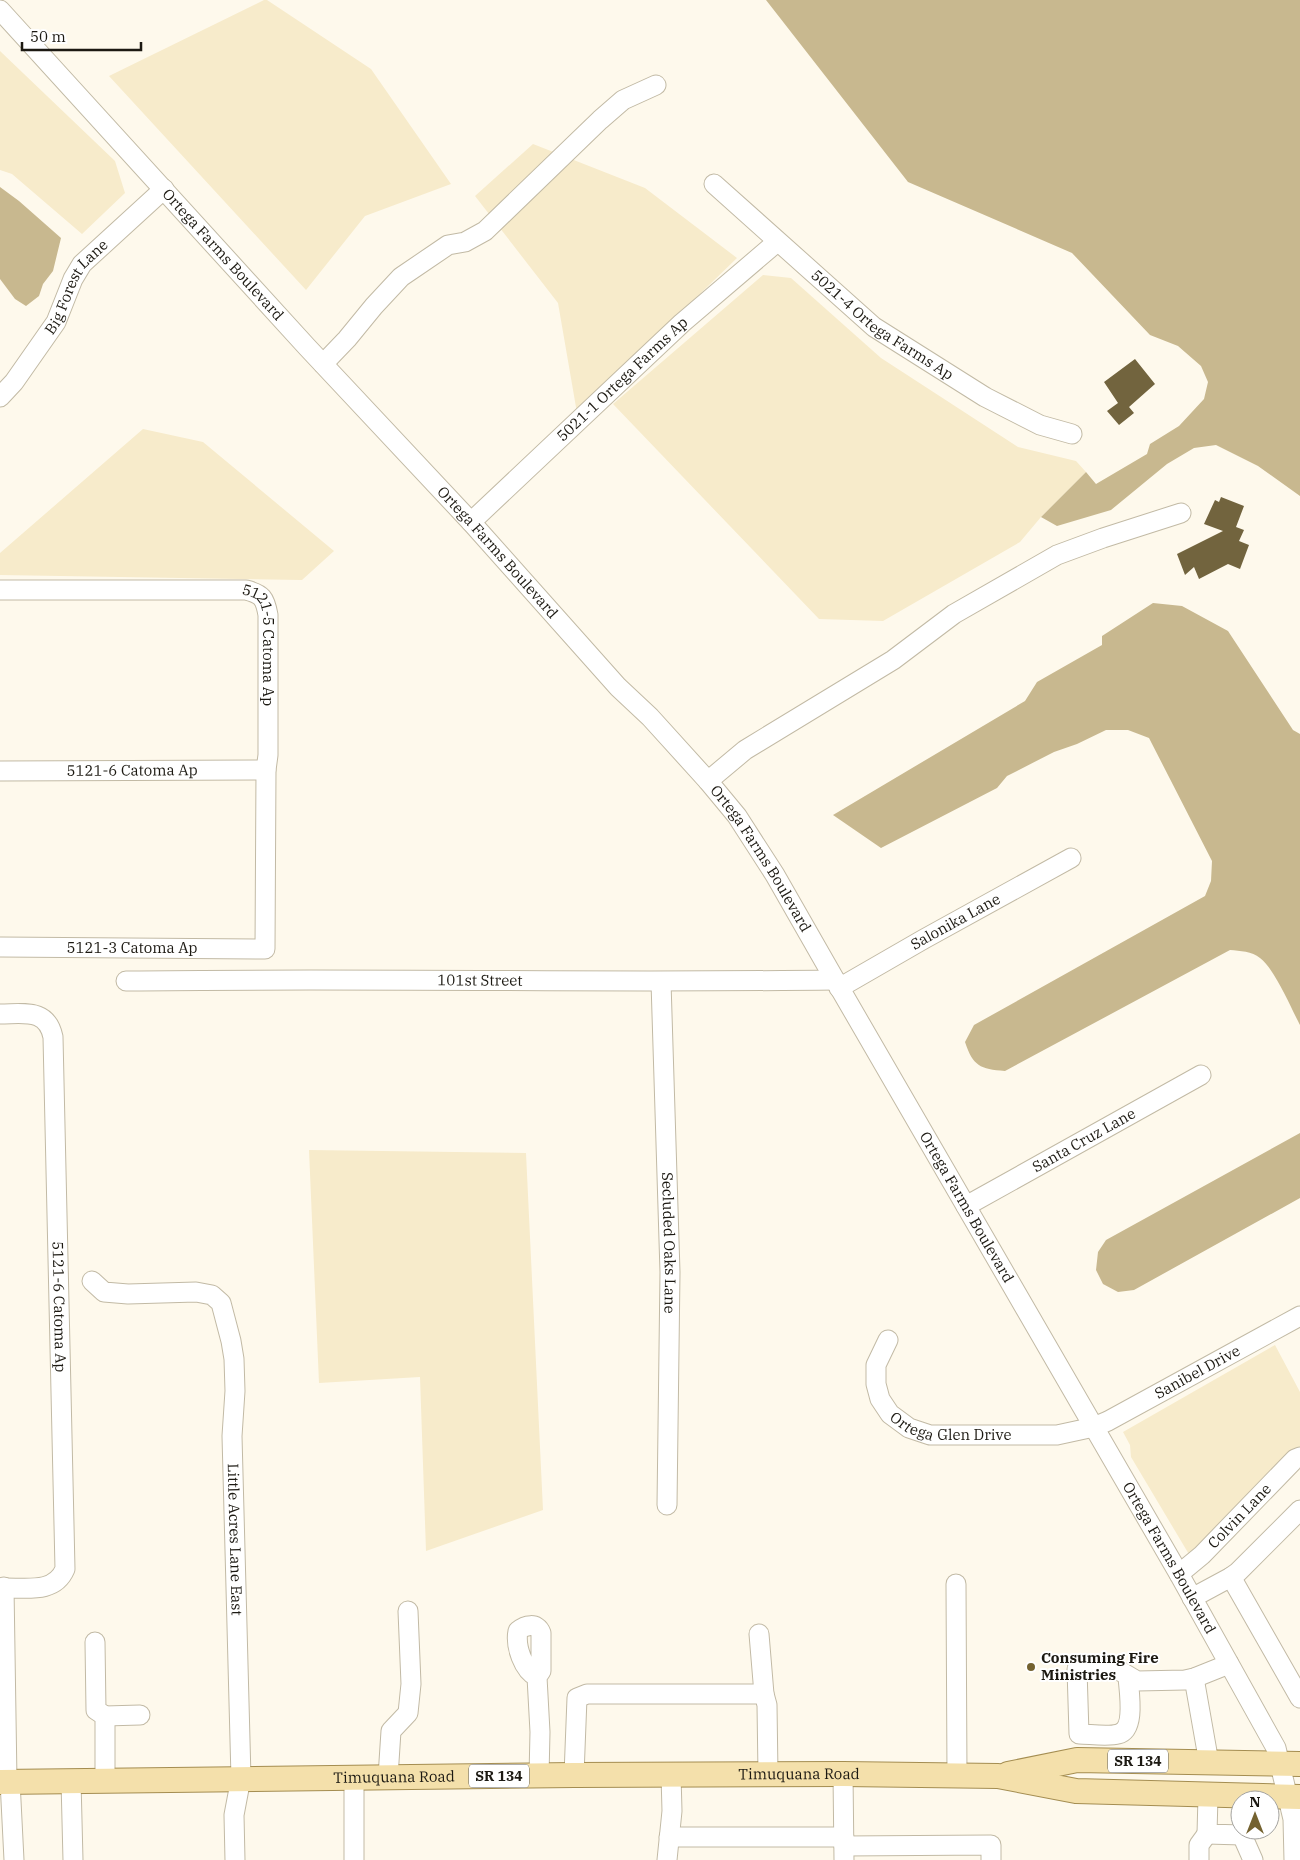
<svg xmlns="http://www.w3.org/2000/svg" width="1300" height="1860" viewBox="0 0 1300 1860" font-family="'IBM Plex Serif',serif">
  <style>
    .green { fill: #f7ebcb }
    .water { fill: #c8b88f }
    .building { fill: #72643e }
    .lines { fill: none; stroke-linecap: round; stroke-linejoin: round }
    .minor-casing { stroke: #c2baa5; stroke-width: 21 }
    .major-casing { stroke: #a48d51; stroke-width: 26 }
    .minor { stroke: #fff; stroke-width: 19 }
    .major { stroke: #f4e0ab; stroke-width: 24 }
    .poi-dot { fill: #746230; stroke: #fff; stroke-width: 2 }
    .labels { text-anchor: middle; stroke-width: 4; stroke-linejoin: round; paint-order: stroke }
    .shield { fill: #fff; stroke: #605e59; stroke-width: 1 }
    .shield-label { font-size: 14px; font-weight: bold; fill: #1c1912 }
    .street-label { font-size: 15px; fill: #1c1912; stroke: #fff }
    .poi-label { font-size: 15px; font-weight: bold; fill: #1c1912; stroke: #fff; text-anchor: start }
  </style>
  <rect width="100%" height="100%" fill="#fef9ec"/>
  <!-- green -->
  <path class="green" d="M 264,0 L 267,0 L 371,69 L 451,184 L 365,216 L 306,290 L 109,76 Z
    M 0,51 L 115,161 L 125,193 L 82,234 L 12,174 L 0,170 Z
    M 533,144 L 645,188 L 737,258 L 577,413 L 558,303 L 475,196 Z
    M 763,275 L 791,278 L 881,358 L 1018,447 L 1076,461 L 1086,472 L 1041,517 L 1020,542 L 883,621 L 819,619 L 613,404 Z
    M 143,429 L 203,442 L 334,551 L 302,580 L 0,575 L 0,553 Z
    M 309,1150 L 526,1153 L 543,1510 L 426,1551 L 420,1377 L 319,1383 Z
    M 1275,1345 L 1300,1392 L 1300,1450 L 1190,1556 L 1131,1457 L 1130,1445 L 1123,1432 Z"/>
  <!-- water -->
  <path class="water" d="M 766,0 L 1300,0 L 1300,496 L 1258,466 L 1216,445 L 1194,448 L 1167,464 L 1111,510 L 1057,526 L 1041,517 L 1086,472 L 1096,484 L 1147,454 L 1150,444 L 1179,426 L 1204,399 L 1208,382 L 1201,366 L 1178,346 L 1150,335 L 1072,253 L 908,182 Z
    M 0,187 L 19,201 L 61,238 L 53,271 L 43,284 L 39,296 L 26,306 L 15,299 L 0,279 Z
    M 1153,603 L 1182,606 L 1228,631 L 1293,730 L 1300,734 L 1300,1025 C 1291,1008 1274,968 1260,958 C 1252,951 1240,951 1230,950 L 1005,1071 C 980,1069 973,1066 965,1042 L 974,1025 L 1205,896 L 1211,881 L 1212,861 L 1149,738 L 1128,730 L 1106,730 L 1077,744 L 1054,752 L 1007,776 L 997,788 L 881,848 L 833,815 L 1025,701 L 1037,682 L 1102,645 L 1102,636 Z
    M 1300,1133 L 1300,1198 L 1134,1290 L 1118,1292 L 1103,1284 L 1096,1270 L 1098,1252 L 1106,1240 Z"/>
  <!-- building -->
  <path class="building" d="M 1135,359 L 1155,384 L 1129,407 L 1134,413 L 1119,425 L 1107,411 L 1118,403 L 1104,382 Z
    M 1221,497 L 1244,506 L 1236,527 L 1244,530 L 1239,541 L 1249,545 L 1240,569 L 1228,564 L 1199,579 L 1194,567 L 1185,575 L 1177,554 L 1223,531 L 1204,524 L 1215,500 L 1219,502 Z"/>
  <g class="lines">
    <defs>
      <g id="minor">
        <path id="s1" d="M 0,10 L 307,347 L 471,522 L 618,687 L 650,717 L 708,781 L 737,816 L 775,875 L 835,980 L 1179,1574 L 1276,1748 L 1293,1819 L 1294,1860"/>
        <path id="s2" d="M 714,184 L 874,327 L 985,397 L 1040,425 L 1072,434"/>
        <path d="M 323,364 L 347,339 L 374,306 L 401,277 L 448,245 L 465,242 L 485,231 L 600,120 L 623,100 L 656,85"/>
        <path id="s3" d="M 0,397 L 14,382 L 56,322 L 73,279 L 82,264 L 164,189"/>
        <path id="s4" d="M 471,522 L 682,323 L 777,242"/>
        <path id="s5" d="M 0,590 L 246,590 C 262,594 265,598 268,615 L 268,755 L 266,770 L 265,949 L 0,947"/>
        <path id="s6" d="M 0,771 L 266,770"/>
        <path d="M 708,781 L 745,750 L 893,660 L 954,614 L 1057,555 L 1103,538 L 1181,513"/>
        <path id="s7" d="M 126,981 C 362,978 598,983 835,980"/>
        <path id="s8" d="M 661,982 L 670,1272 L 667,1505"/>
        <path id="s9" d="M 839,988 L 924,939 L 1071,858"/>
        <path id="s10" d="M 0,1014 C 24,1014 47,1008 53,1037 L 65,1569 C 54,1595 24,1587 0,1588"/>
        <path id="s11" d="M 966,1206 L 1201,1075"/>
        <path id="s12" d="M 92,1281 L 104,1292 L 128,1294 L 196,1292 L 212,1295 L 221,1303 L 231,1341 L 234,1359 L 235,1391 L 232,1436 L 241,1778 L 234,1815 L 235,1860"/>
        <path id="s13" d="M 888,1340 L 876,1365 L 876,1384 L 880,1399 L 890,1414 L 909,1428 L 930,1435 L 1057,1435 L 1094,1427 L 1108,1421 L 1300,1316"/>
        <path id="s14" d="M 1179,1574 L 1202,1555 L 1295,1459 L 1300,1457"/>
        <path d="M 1231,1577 L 1238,1572 L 1300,1510"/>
        <path d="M 956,1584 L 957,1776"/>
        <path d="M 4,1587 L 7,1781"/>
        <path d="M 1192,1598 L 1231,1577 L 1300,1698"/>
        <path d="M 759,1634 L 764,1694"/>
        <path d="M 95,1642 L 96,1710 L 105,1716 L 105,1780"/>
        <path d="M 537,1677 L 541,1671 L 541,1633 C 537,1622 525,1625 518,1631 C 515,1646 523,1670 537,1677 L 540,1732 L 539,1776"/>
        <path d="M 1128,1677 C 1129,1692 1136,1730 1118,1734 C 1108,1737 1089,1734 1079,1734 L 1077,1669 L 1115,1668 L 1137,1681 L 1185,1680 L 1194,1678 L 1229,1664"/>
        <path d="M 1194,1678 L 1209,1763"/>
        <path d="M 105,1716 L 140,1715"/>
        <path d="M 843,1774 L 844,1860"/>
        <path d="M 574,1775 L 577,1698 L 587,1694 L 764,1694 L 767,1705 L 768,1774"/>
        <path d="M 388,1777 L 391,1731 L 408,1713 L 411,1684 L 408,1611"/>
        <path d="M 10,1781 L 14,1860"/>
        <path d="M 71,1781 L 73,1860"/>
        <path d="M 1208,1796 L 1207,1834 L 1242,1835 L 1242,1830"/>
        <path d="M 1242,1835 L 1253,1860"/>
        <path d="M 669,1837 L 844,1837"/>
        <path d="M 844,1846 L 991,1845 L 991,1860"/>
        <path d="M 354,1860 L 354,1777"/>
        <path d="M 667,1860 L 672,1811 L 671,1775"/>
        <path d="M 1199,1860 L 1199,1845 L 1207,1834"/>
      </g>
      <g id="major">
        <path d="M 1008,1774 L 1077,1760 L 1300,1764"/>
        <path id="s15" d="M 0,1782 L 574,1775 L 843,1774 L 998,1776 L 1076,1791 L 1300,1797"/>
      </g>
    </defs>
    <!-- minor casing -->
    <use href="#minor" class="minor-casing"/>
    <!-- major casing -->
    <use href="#major" class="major-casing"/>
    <!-- minor -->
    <use href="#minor" class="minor"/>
    <!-- major -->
    <use href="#major" class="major"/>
  </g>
  <!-- markers -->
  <circle class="poi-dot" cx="1031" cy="1667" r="5"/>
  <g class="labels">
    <!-- shield labels -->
    <g class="shield">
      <rect x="1108" y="1749.5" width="60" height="23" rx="4"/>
      <rect x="469" y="1764.5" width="60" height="23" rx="4"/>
    </g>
    <g class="shield-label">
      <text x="1138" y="1766">SR 134</text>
      <text x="499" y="1781">SR 134</text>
    </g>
    <!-- street labels -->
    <g class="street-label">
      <text dy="5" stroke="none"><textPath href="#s1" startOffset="331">Ortega Farms Boulevard</textPath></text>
      <text dy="5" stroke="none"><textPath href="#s3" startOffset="135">Big Forest Lane</textPath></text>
      <text dy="5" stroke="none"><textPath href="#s2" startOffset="220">5021-4 Ortega Farms Ap</textPath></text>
      <text dy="5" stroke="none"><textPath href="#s4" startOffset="208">5021-1 Ortega Farms Ap</textPath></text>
      <text dy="5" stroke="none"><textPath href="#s1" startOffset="736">Ortega Farms Boulevard</textPath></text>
      <text dy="5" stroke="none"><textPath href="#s5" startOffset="308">5121-5 Catoma Ap</textPath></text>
      <text dy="5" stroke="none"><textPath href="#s6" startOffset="132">5121-6 Catoma Ap</textPath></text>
      <text dy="5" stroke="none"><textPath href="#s1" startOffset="1141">Ortega Farms Boulevard</textPath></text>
      <text dy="5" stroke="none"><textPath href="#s9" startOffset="134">Salonika Lane</textPath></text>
      <text x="132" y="953">5121-3 Catoma Ap</text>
      <text dy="5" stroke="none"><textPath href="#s7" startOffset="354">101st Street</textPath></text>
      <text dy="5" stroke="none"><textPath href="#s11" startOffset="135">Santa Cruz Lane</textPath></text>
      <text dy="5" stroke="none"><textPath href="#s1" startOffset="1546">Ortega Farms Boulevard</textPath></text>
      <text dy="5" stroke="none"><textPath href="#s8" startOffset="261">Secluded Oaks Lane</textPath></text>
      <text dy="5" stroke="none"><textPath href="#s10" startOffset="335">5121-6 Catoma Ap</textPath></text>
      <text dy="5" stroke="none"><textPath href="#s13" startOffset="408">Sanibel Drive</textPath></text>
      <text dy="5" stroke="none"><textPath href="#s13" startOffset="145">Ortega Glen Drive</textPath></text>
      <text dy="5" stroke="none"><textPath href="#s14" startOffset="84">Colvin Lane</textPath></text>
      <text dy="5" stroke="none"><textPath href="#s12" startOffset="375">Little Acres Lane East</textPath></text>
      <text dy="5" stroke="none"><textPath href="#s1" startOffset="1951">Ortega Farms Boulevard</textPath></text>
      <text dy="5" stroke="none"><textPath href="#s15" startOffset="799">Timuquana Road</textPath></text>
      <text dy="5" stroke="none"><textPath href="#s15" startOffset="394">Timuquana Road</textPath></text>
    </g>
    <!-- poi labels -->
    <g class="poi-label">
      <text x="1041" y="1663">Consuming Fire<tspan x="1041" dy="17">Ministries</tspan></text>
    </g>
  </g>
  <!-- north arrow -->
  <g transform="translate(1255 1815)"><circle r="24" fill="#ffffff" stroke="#a4a3a0"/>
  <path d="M0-4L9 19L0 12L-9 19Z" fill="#746230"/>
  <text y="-8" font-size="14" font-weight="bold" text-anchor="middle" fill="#1c1912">N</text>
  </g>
  <!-- scale -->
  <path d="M22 42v8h119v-8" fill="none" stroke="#1c1912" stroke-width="2.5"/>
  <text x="30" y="42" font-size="15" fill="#1c1912" stroke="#ffffff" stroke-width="4" paint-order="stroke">50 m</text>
</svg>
